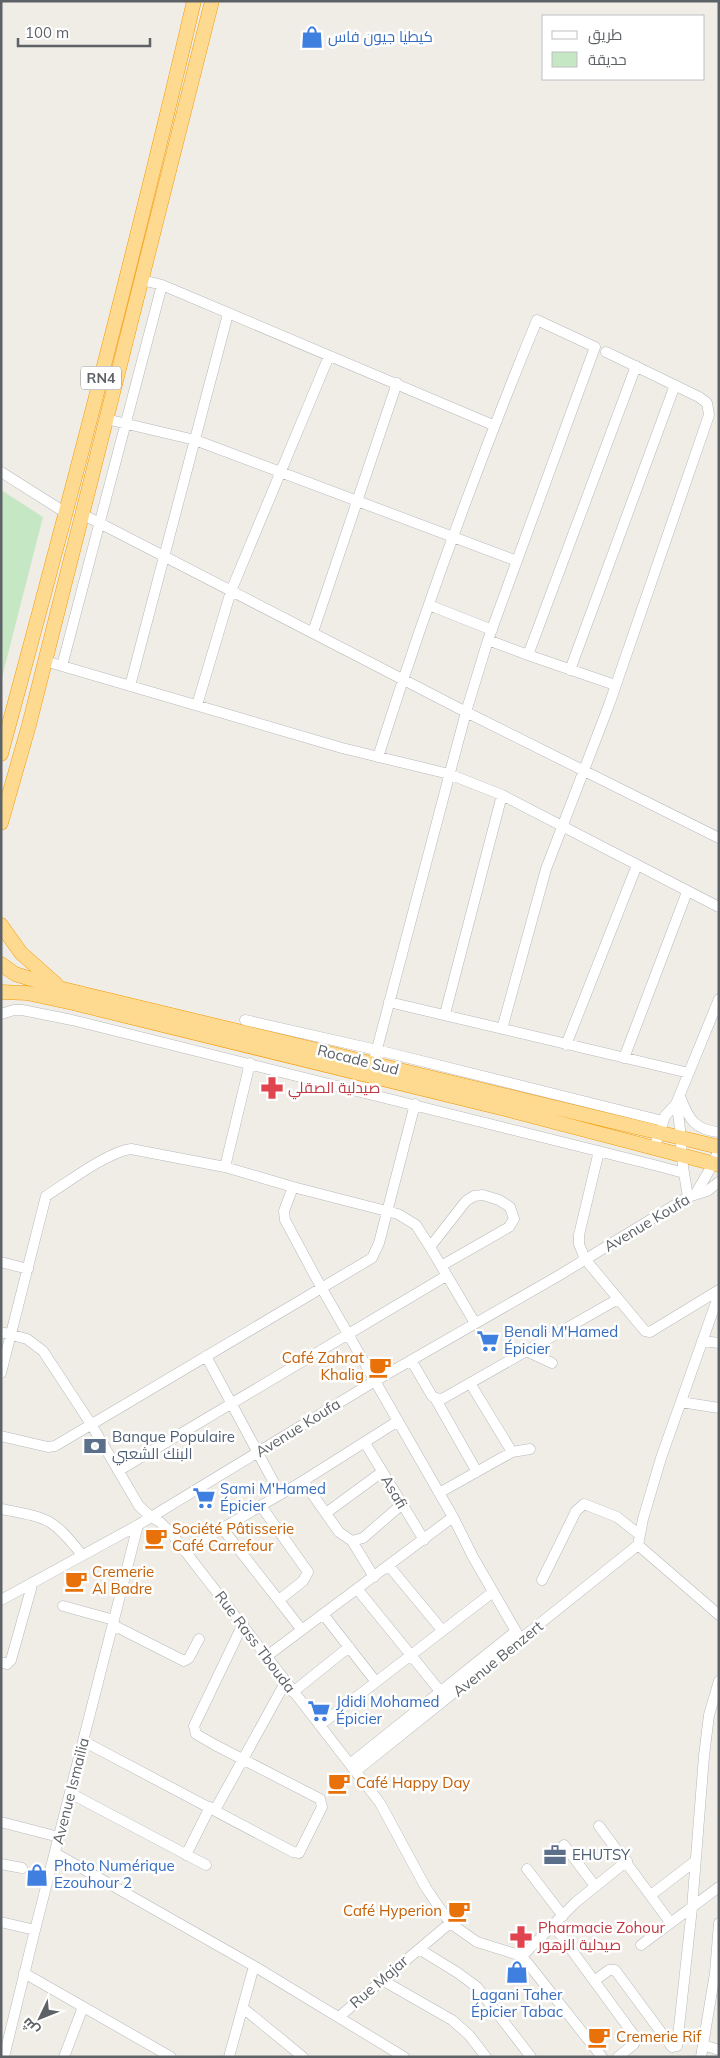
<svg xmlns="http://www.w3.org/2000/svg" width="720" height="2058" viewBox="0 0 720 2058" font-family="Mulish,Cairo,sans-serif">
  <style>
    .green { fill: #c5e7c3 }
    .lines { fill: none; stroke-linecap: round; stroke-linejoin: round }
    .minor-casing { stroke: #b6b9bc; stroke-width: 11 }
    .highway-casing { stroke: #f69a00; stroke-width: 15 }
    .minor { stroke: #fff; stroke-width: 10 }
    .highway { stroke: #fdda90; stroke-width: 14 }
    .labels { text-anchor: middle; stroke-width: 5; stroke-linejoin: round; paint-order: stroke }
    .shield { fill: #fff; stroke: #8e9194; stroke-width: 1 }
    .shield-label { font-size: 14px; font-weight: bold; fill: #5d6266 }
    .shop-label { font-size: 15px; fill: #366cbe; stroke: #fff; text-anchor: start }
    .street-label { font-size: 15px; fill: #5d6266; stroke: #fff }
    .health-label { font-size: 15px; fill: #be3a42; stroke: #fff; text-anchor: start }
    .food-label { font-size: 15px; fill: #c56008; stroke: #fff; text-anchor: start }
    .service-label { font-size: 15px; fill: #4e5e75; stroke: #fff; text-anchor: start }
  </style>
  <rect width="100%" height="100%" fill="#f0ede6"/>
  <!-- green -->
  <path class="green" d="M 1,490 L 43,517 L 1,681 Z"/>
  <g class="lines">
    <defs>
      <path id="minor" d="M 142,280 L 162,285 L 493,425
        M 106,419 L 195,440 L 517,561
        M 1,472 L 66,513
        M 82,514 L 466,712 L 719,838
        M 429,605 L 492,630
        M 313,632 L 397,383
        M 488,640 L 528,655
        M 45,661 L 342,748 L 449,774 L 502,795 L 719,907
        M 62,666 L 162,285
        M 570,670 L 675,385
        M 615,685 L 528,655 L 636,366
        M 130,686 L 228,314
        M 197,705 L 231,591 L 329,356
        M 389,1002 L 689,1073
        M 1,1014 L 14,1010 L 22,1010 L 72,1020 L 658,1166 L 684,1173 L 688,1197
        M 445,1014 L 502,795
        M 245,1020 L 377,1050 L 663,1121
        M 502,1029 L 546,869 L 609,705 L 709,415 L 707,403 L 699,397 L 606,352
        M 566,1045 L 637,865
        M 624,1058 L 687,892
        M 373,1064 L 466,712 L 488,640 L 595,347 L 537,320 C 478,463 425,609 378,757
        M 681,1099 C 689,1120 696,1130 719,1132
        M 676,1104 C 682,1126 680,1150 684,1173
        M 654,1148 L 665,1116 L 676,1104 L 719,999
        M 599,1151 L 579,1235 L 579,1244 L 585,1259 L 645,1331 L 650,1332 L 719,1290
        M 225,1167 L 250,1063
        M 293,1187 L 284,1211 L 285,1220 L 321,1287 L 453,1517 L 473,1557 L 521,1640
        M 696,1193 L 713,1164 L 719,1149
        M 430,1247 L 466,1201 L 474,1196 L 483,1195 L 499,1200 L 510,1207 L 514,1219 L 509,1227 L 441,1266
        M 1,1262 L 28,1269
        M 1,1332 L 27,1339 L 43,1351 L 91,1424 L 139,1506 L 151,1517 L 160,1522 L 171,1533 L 380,1803 L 426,1888 L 450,1923 L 477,1942 L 522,1956 L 602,2057
        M 702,1341 L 719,1343
        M 526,1351 L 552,1363
        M 206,1356 L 280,1494
        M 411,1360 L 432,1396 L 435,1398 L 442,1399 L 618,1299
        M 1,1373 L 46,1196 C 67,1183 107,1152 131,1149 L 225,1167 L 293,1187 L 398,1214 L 416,1225 L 430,1247 L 475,1323
        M 470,1383 L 512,1452
        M 435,1398 L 477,1472
        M 681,1402 L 719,1408
        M 1,1436 L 48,1447 L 55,1446 L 372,1258 L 379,1243 L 415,1104
        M 365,1443 L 424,1540
        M 118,1471 L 446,1276
        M 303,1481 L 339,1532 L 352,1541 L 374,1577
        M 439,1493 L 512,1452 L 530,1449
        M 261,1506 L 308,1572 L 303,1581 L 279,1600
        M 1,1509 C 48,1518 52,1517 82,1555
        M 326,1513 L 382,1472
        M 222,1528 L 302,1630
        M 352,1541 L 363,1538 L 401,1505
        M 638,1545 L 719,1615
        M 184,1551 L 303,1481 L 398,1421
        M 389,1566 L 442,1630
        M 542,1580 L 576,1511 L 584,1504 L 617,1517 L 640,1535
        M 358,1590 L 444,1696
        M 1,1600 L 138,1525 L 375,1381 L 558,1276 L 688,1197 L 707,1191 L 719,1182
        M 63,1606 L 114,1620
        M 323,1614 L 376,1682
        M 113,1625 L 184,1661 L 189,1658 L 199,1639
        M 267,1656 L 453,1517
        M 1,1662 L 7,1664 L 11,1660 L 33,1582
        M 293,1692 L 349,1647
        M 320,1725 L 493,1592
        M 83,1741 L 293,1852 L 299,1853 L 322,1807 L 320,1799 L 215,1745 L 196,1734 L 194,1726 L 243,1624
        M 350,1764 L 516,1631
        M 356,1771 L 638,1545 L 643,1519 L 661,1458 L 719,1294
        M 70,1793 L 206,1865
        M 215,1810 L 285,1683
        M 1,1822 L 59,1837
        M 599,1826 L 670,1922
        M 564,1845 L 595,1886
        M 55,1853 L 254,1966 L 404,2057
        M 186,1855 L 210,1807
        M 1,1864 L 22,1868
        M 527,1869 L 563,1916
        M 651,1895 L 694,1862
        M 1,1922 L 35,1930
        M 554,1926 L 636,2038 L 634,2044 L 618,2057
        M 641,1945 L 719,1887
        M 419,1949 L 458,1973 L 477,1987 L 531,2057
        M 522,1956 L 576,1902 L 627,1861
        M 24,1973 L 171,2057
        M 715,1973 L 719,1923
        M 382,1980 L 452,2020 L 469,2035 L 486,2057
        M 594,1981 L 609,1970 L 615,1970 L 672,2047 L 677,2046 L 692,1908 L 704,1756 L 709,1715 L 719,1681
        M 243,2008 L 303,2057
        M 340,2016 L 450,1923
        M 703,2045 L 719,2050
        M 4,2057 L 35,1930 L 138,1525
        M 64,2057 L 83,2007
        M 229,2057 L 254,1966
        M 701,2057 L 715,1973 L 719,1968"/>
      <path id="highway" d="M 1,754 C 69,504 135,253 194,1
        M 1,823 L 29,725 L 212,1
        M 1,925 L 21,953 L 56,984
        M 1,964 L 15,974 L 63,989 L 719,1147
        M 1,992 L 27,993 L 73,1003 L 505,1109 L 719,1165"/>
    </defs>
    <!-- minor casing -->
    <use href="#minor" class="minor-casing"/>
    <!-- highway casing -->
    <use href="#highway" class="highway-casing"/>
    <!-- minor -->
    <use href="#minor" class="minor"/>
    <!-- highway -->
    <use href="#highway" class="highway"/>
  </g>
  <!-- icons -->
  <defs>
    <symbol id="shop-bare" viewBox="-9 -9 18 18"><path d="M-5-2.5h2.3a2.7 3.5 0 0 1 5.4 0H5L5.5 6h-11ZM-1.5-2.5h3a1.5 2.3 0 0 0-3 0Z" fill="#3f7fe0" stroke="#fff" stroke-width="2.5" paint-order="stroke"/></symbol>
    <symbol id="pharmacy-bare" viewBox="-9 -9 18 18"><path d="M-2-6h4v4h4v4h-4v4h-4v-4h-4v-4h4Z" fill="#e0444e" stroke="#fff" stroke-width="2.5" paint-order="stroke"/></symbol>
    <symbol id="supermarket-bare" viewBox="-9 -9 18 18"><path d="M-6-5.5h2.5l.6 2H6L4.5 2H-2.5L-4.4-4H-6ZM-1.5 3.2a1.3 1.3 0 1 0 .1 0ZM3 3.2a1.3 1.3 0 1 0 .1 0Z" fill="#3f7fe0" stroke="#fff" stroke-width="2.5" paint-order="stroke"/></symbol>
    <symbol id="cafe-bare" viewBox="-9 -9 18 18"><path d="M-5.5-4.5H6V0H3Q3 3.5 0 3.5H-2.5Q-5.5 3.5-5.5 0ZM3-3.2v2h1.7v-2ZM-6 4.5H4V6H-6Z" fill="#e8710a" stroke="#fff" stroke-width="2.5" paint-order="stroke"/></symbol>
    <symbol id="bank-bare" viewBox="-9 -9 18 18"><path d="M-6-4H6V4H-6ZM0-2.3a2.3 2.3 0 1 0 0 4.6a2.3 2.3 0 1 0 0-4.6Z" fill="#5c6f8a" stroke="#fff" stroke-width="2.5" paint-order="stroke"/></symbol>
    <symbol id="office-bare" viewBox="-9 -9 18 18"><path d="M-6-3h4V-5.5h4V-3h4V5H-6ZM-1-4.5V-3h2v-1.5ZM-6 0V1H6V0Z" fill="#5c6f8a" stroke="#fff" stroke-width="2.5" paint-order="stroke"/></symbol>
  </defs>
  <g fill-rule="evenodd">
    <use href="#shop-bare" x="296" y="21" width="32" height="32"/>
    <use href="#pharmacy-bare" x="256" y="1072" width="32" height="32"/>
    <use href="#supermarket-bare" x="472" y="1325" width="32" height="32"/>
    <use href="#cafe-bare" x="364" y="1351" width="32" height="32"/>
    <use href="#bank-bare" x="79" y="1430" width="32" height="32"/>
    <use href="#supermarket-bare" x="188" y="1482" width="32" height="32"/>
    <use href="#cafe-bare" x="140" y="1522" width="32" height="32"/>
    <use href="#cafe-bare" x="60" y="1565" width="32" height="32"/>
    <use href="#supermarket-bare" x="303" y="1695" width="32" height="32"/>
    <use href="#cafe-bare" x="323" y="1767" width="32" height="32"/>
    <use href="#office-bare" x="539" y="1839" width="32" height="32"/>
    <use href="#shop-bare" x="21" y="1859" width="32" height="32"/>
    <use href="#cafe-bare" x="443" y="1895" width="32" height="32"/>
    <use href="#pharmacy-bare" x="505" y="1921" width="32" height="32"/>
    <use href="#shop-bare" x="501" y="1956" width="32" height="32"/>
    <use href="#cafe-bare" x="583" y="2021" width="32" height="32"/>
  </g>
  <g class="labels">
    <!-- shield labels -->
    <rect class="shield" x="81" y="366.5" width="40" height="23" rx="4"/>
    <g class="shield-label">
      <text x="101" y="383">RN4</text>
    </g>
    <!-- shop labels -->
    <g class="shop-label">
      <text x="328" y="42">كيطيا جيون فاس</text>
      <text x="504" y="1337">Benali M'Hamed<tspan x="504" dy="17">Épicier</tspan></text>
      <text x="220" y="1494">Sami M'Hamed<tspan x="220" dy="17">Épicier</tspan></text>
      <text x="336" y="1707">Jdidi Mohamed<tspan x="336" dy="17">Épicier</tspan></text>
      <text x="54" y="1871">Photo Numérique<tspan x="54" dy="17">Ezouhour 2</tspan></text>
      <text x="517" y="2000" text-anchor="middle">Lagani Taher<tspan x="517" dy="17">Épicier Tabac</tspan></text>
    </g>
    <!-- street labels -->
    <g class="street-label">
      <text transform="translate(358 1060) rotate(14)" y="5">Rocade Sud</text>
      <text transform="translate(647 1223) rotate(-31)" y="5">Avenue Koufa</text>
      <text transform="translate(298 1428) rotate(-32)" y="5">Avenue Koufa</text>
      <text transform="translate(394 1492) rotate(59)" y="5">Asafi</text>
      <text transform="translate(255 1642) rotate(53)" y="5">Rue Rass Tbouda</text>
      <text transform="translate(498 1659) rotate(-39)" y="5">Avenue Benzert</text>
      <text transform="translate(71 1791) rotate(-76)" y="5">Avenue Ismailia</text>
      <text transform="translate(379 1982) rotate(-41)" y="5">Rue Majar</text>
    </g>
    <!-- health labels -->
    <g class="health-label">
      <text x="288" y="1093">صيدلية الصقلي</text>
      <text x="538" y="1933">Pharmacie Zohour<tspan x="538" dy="17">صيدلية الزهور</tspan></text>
    </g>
    <!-- food labels -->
    <g class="food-label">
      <text x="364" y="1363" text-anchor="end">Café Zahrat<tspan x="364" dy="17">Khalig</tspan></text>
      <text x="172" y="1534">Société Pâtisserie<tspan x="172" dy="17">Café Carrefour</tspan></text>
      <text x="92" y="1577">Cremerie<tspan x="92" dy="17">Al Badre</tspan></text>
      <text x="356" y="1788">Café Happy Day</text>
      <text x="442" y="1916" text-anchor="end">Café Hyperion</text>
      <text x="616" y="2042">Cremerie Rif</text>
    </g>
    <!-- service labels -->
    <g class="service-label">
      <text x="112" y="1442">Banque Populaire<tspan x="112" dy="17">البنك الشعبي</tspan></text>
      <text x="572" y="1860">EHUTSY</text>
    </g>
  </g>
  <!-- border -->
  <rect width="720" height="2058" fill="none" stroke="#5d6266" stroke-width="5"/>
  <!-- legend -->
  <rect x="542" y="15" width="162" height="65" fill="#ffffff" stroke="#bec0c2"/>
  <rect x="552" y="31" width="25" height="8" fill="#ffffff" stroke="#bec0c2"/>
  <text x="588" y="40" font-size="15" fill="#5d6266">طريق</text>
  <rect x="552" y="52" width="25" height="15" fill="#c5e7c3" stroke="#bec0c2"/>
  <text x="588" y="65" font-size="15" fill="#5d6266">حديقة</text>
  <!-- north arrow -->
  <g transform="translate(40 2018) rotate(227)" stroke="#ffffff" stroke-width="4" paint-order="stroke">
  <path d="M0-4L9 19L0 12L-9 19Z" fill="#5d6266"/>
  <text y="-8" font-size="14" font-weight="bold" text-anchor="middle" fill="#5d6266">ش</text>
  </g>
  <!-- scale -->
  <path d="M18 38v8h132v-8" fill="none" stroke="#5d6266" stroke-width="2.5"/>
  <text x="25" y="38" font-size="15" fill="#5d6266" stroke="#ffffff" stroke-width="4" paint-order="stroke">100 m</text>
</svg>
